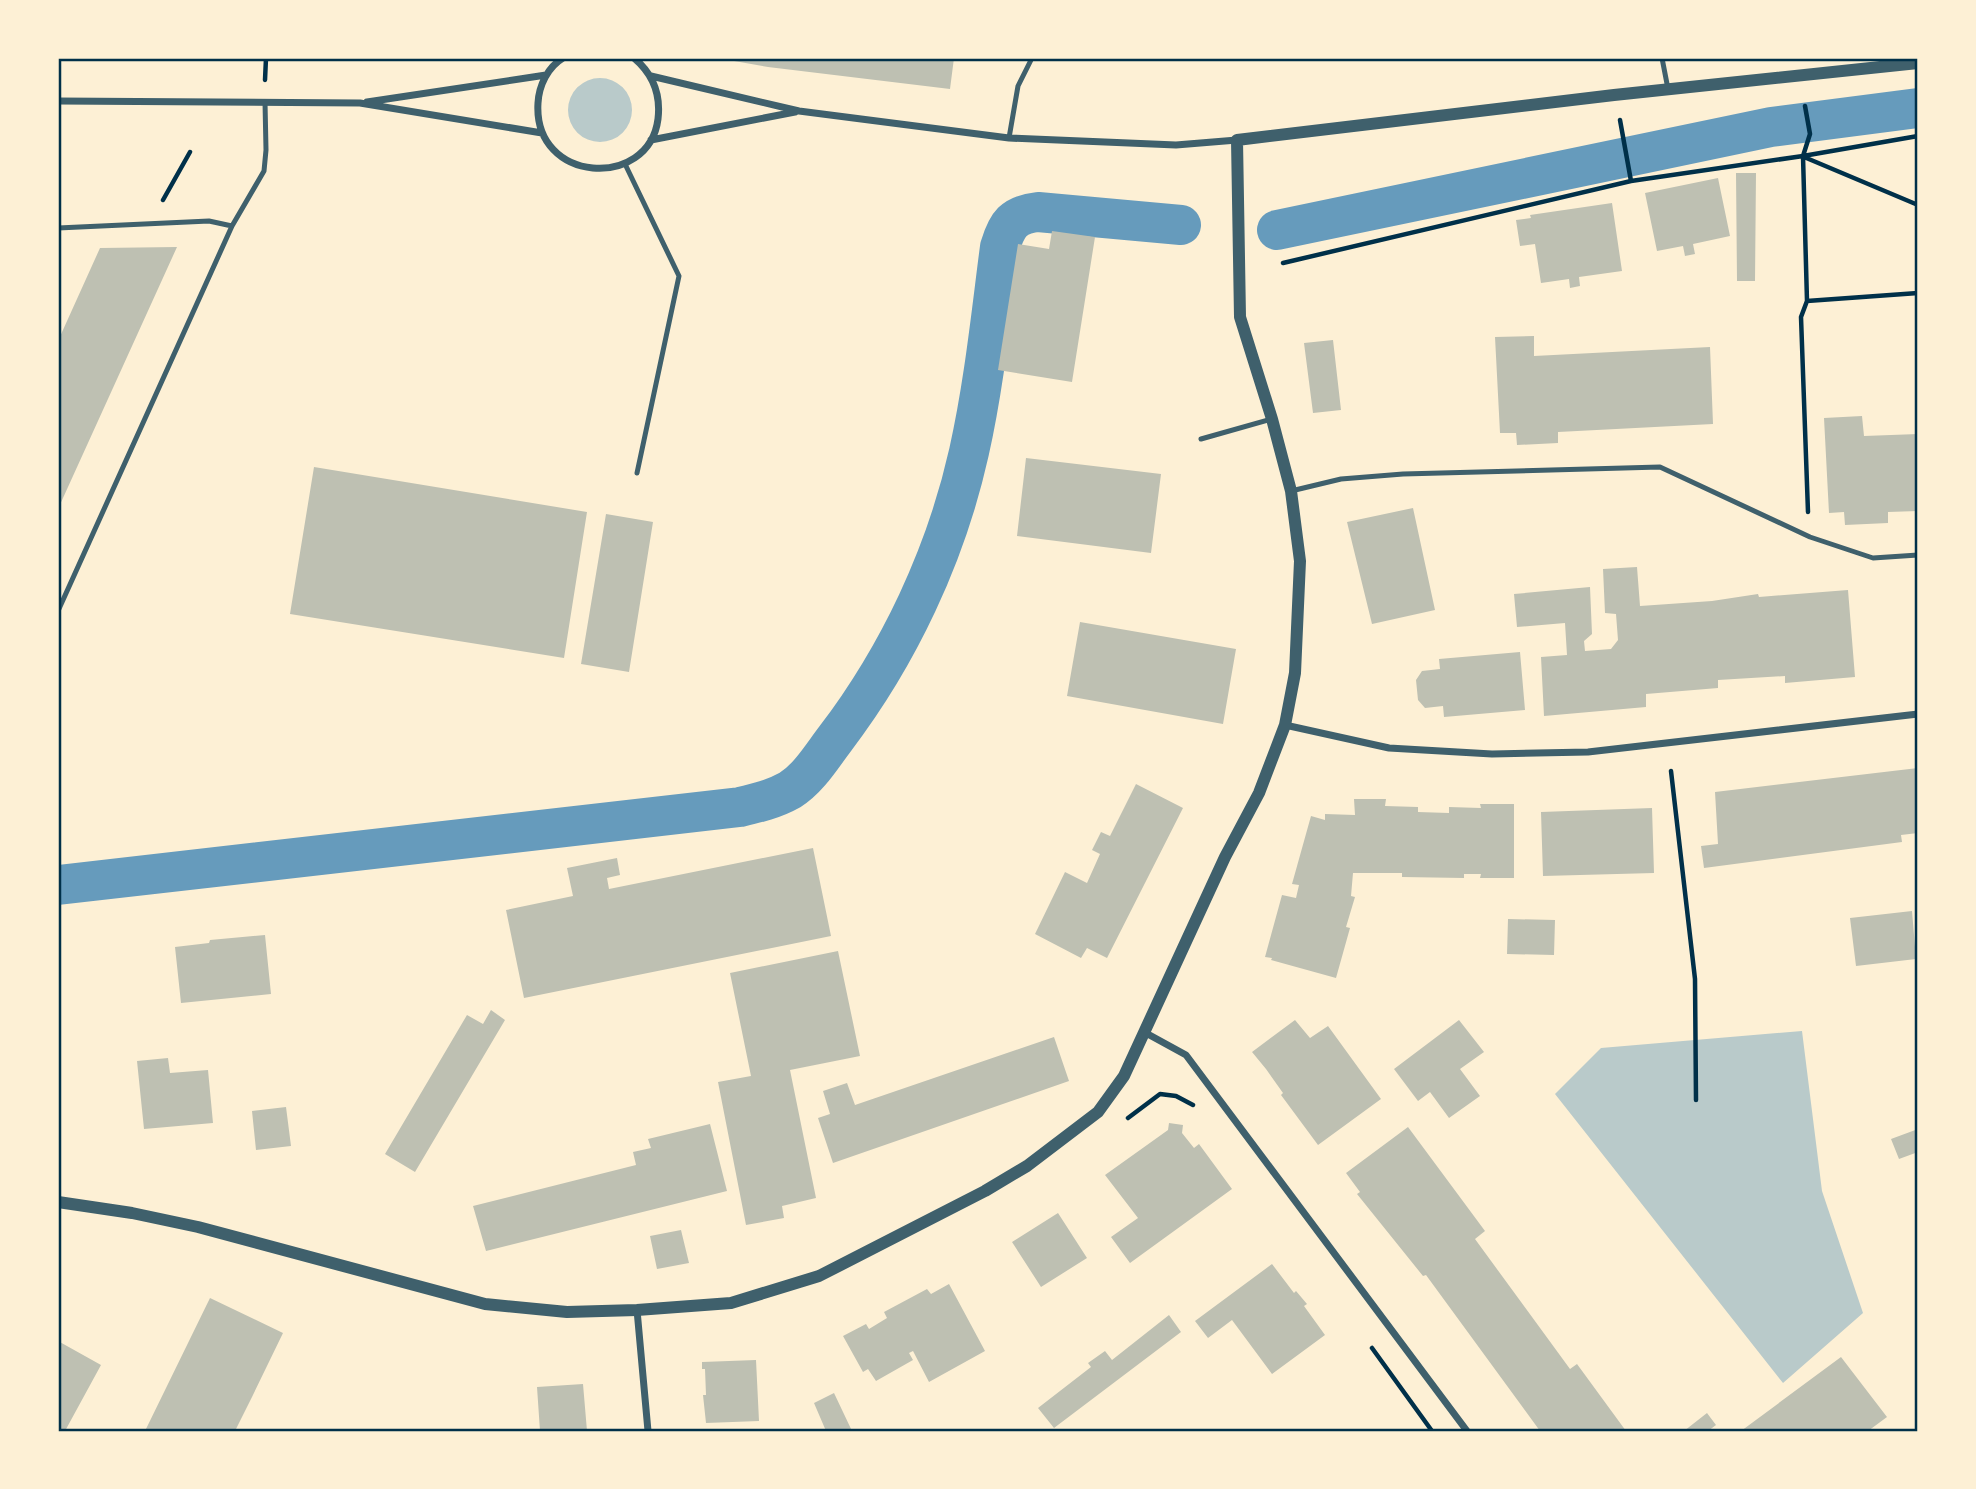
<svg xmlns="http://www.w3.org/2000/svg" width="1976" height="1489" viewBox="0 0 1976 1489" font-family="Inter,sans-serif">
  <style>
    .green { fill: #b9caca }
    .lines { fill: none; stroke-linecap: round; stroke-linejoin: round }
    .canal { stroke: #669bbc; stroke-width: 40 }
    .building { fill: #bec0b2 }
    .path { stroke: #003049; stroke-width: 4.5 }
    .service { stroke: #3f606c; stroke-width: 5 }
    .minor { stroke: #3f606c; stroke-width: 7 }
    .tertiary { stroke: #3f606c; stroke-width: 12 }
    .neatline { fill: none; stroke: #003049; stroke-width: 2.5 }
  </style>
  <rect width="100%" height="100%" fill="#fdf0d5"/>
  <!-- green -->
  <path class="green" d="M568 110a32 32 0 1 1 64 0a32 32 0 1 1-64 0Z
    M 1802,1031 L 1822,1191 L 1863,1313 L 1783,1383 L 1555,1094 L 1601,1048 Z"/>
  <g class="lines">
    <!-- canal -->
    <path class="canal" d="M 1277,230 L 1771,127 L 1918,108
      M 58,885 L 740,807 C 757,803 774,799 790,790 C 809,778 822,756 835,739 C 899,655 946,555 969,452 C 984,385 991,316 1000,247 C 1007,224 1013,215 1038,212 L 1181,225"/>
  </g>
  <!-- building -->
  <path class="building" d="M 717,58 L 954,58 L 950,89 L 768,67 Z
    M 1736,173 L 1756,173 L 1755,281 L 1737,281 Z
    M 1718,178 L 1730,236 L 1693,244 L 1695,254 L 1685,256 L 1683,246 L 1657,251 L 1645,193 Z
    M 1612,203 L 1622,271 L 1579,277 L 1580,286 L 1570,288 L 1569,279 L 1541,283 L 1535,244 L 1520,246 L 1516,220 L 1531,218 L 1530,215 Z
    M 1052,231 L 1095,237 L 1072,382 L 998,370 L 1018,244 L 1049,249 Z
    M 177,247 L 58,509 L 58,341 L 100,248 Z
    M 1534,336 L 1534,356 L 1710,347 L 1713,424 L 1558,432 L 1558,443 L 1517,445 L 1516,433 L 1500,433 L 1495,337 Z
    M 1333,340 L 1341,410 L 1313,413 L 1304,343 Z
    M 1862,416 L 1864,436 L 1918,434 L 1918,511 L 1888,512 L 1888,523 L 1845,525 L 1844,512 L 1829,513 L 1824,418 Z
    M 1026,458 L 1161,474 L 1151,553 L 1017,536 Z
    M 314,467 L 587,512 L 564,658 L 290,614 Z
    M 1413,508 L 1435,610 L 1372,624 L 1347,522 Z
    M 606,514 L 653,522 L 629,672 L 581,664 Z
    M 1637,567 L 1640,606 L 1712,601 L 1758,594 L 1759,597 L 1848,590 L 1855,677 L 1785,683 L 1785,676 L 1718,680 L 1718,688 L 1646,694 L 1646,707 L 1544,716 L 1541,657 L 1567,655 L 1565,623 L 1517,627 L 1514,594 L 1590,587 L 1592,634 L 1584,641 L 1585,651 L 1611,649 L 1618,640 L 1616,614 L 1605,613 L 1603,569 Z
    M 1080,622 L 1236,649 L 1223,724 L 1067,696 Z
    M 1520,652 L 1525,710 L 1444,717 L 1443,706 L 1425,708 L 1418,700 L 1416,680 L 1422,671 L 1440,669 L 1439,659 Z
    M 1918,768 L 1918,833 L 1901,835 L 1902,842 L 1704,868 L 1701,846 L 1718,844 L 1715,792 Z
    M 1136,784 L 1183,808 L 1107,958 L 1087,948 L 1081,958 L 1035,934 L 1065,872 L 1087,883 L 1100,854 L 1092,850 L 1101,832 L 1110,836 Z
    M 1354,799 L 1386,799 L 1385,806 L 1418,807 L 1418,812 L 1449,813 L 1449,807 L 1481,808 L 1480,804 L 1514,804 L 1514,878 L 1480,878 L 1481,874 L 1464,874 L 1464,878 L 1402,877 L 1402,873 L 1353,873 L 1351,896 L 1355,897 L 1346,927 L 1350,928 L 1336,978 L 1271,960 L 1272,958 L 1265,957 L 1282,895 L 1296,898 L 1299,885 L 1292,884 L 1311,816 L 1325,820 L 1325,814 L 1355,815 Z
    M 1652,808 L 1654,873 L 1543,876 L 1541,812 Z
    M 813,848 L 831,936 L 524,998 L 506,910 L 573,896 L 567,868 L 617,858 L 620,875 L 607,878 L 609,889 Z
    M 1912,911 L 1916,959 L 1856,966 L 1850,918 Z
    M 1508,919 L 1555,920 L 1554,955 L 1507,954 Z
    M 265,935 L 271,994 L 181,1003 L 175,947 L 209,943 L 210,940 Z
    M 838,951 L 860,1056 L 790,1070 L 816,1198 L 782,1206 L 784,1218 L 746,1225 L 718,1082 L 751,1076 L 730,973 Z
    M 491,1010 L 505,1020 L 415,1172 L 385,1154 L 467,1015 L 483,1024 Z
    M 1295,1020 L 1310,1038 L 1328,1026 L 1381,1099 L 1318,1145 L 1281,1095 L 1283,1093 L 1266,1069 L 1252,1052 Z
    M 1459,1020 L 1484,1052 L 1460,1069 L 1480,1096 L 1449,1118 L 1430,1092 L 1418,1101 L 1394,1069 Z
    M 1054,1037 L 1069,1081 L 833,1163 L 818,1118 L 830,1114 L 823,1091 L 847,1083 L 855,1105 Z
    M 168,1058 L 170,1073 L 208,1070 L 213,1123 L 144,1129 L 137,1061 Z
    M 286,1107 L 291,1146 L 256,1150 L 252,1111 Z
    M 1169,1123 L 1183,1125 L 1182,1133 L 1194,1148 L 1199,1144 L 1232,1189 L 1130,1263 L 1111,1237 L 1138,1218 L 1105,1175 L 1168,1130 Z
    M 710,1124 L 727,1191 L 486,1251 L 473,1206 L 636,1165 L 633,1152 L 651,1148 L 648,1139 Z
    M 1408,1127 L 1485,1231 L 1475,1239 L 1570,1369 L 1577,1364 L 1626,1431 L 1540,1431 L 1426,1275 L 1423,1276 L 1357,1194 L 1360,1192 L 1346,1173 Z
    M 1918,1129 L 1918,1152 L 1899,1159 L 1891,1139 Z
    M 1058,1213 L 1087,1258 L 1041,1287 L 1012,1242 Z
    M 681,1230 L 689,1263 L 657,1269 L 650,1236 Z
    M 1272,1264 L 1294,1293 L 1296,1291 L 1307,1304 L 1304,1306 L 1325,1335 L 1272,1374 L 1232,1320 L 1208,1338 L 1195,1321 Z
    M 949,1284 L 985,1351 L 929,1382 L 913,1351 L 909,1353 L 913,1360 L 876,1381 L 868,1369 L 863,1372 L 843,1336 L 866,1324 L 869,1329 L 887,1318 L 884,1312 L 927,1289 L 931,1294 Z
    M 210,1298 L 283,1333 L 252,1397 L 235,1431 L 145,1431 Z
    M 1169,1315 L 1181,1332 L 1054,1428 L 1038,1408 L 1091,1367 L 1088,1363 L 1105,1351 L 1112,1360 Z
    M 58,1341 L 101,1365 L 65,1431 L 58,1431 Z
    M 1841,1357 L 1887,1417 L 1868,1431 L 1741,1431 Z
    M 756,1360 L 759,1421 L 706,1423 L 703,1395 L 706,1395 L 705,1369 L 702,1369 L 702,1362 Z
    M 583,1384 L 587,1431 L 540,1431 L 537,1387 Z
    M 834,1393 L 852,1431 L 826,1431 L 814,1403 Z
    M 1707,1413 L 1716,1425 L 1708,1431 L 1684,1431 Z"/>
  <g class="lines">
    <!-- path -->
    <path class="path" d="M 265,80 L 266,58
      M 1805,106 L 1810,134 L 1803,156 L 1807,301 L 1801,317 L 1808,512
      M 1620,120 L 1631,181
      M 1804,157 L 1918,205
      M 163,200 L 190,152
      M 1283,263 L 1631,181 L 1803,156 L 1918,136
      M 1807,301 L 1918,293
      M 1671,771 L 1695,979 L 1696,1100
      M 1128,1118 L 1160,1094 L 1176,1096 L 1193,1105
      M 1372,1348 L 1432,1431"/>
    <!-- service -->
    <path class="service" d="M 1662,58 L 1668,89
      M 1009,138 L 1018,86 L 1032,58
      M 625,164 L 679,276 L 637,473
      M 58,228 L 209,221 L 232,226
      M 1201,439 L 1272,419
      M 1291,491 L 1341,479 L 1403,474 L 1660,467 L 1810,537 L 1873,558 L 1918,555
      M 58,611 L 232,226 L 264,171 L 266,150 L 265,102"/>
    <!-- minor -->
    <path class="minor" d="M 563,58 C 548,67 539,85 538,103 C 533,184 649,190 658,119 C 661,94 653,74 634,58
      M 651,76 L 799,111 L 1009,138 L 1176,145 L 1237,140
      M 58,101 L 360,103 L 542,133
      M 367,102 L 546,75
      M 651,140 L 795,112
      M 1285,725 L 1389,748 L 1492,754 L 1588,752 L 1918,714
      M 1144,1032 L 1186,1055 L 1467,1431
      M 637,1310 L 648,1431"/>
    <!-- tertiary -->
    <path class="tertiary" d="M 58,1202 L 132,1213 L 198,1227 L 485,1304 L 567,1312 L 637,1310 L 731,1303 L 819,1276 L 985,1191 L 1027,1166 L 1098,1112 L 1124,1076 L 1225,857 L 1259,793 L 1285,725 L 1295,673 L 1300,561 L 1291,491 L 1272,419 L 1240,317 L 1237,140 L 1614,95 L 1918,63"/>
  </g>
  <!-- border -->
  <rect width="1976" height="1489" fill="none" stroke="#fdf0d5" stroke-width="119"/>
  <rect x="60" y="60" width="1856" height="1370" class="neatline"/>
</svg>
